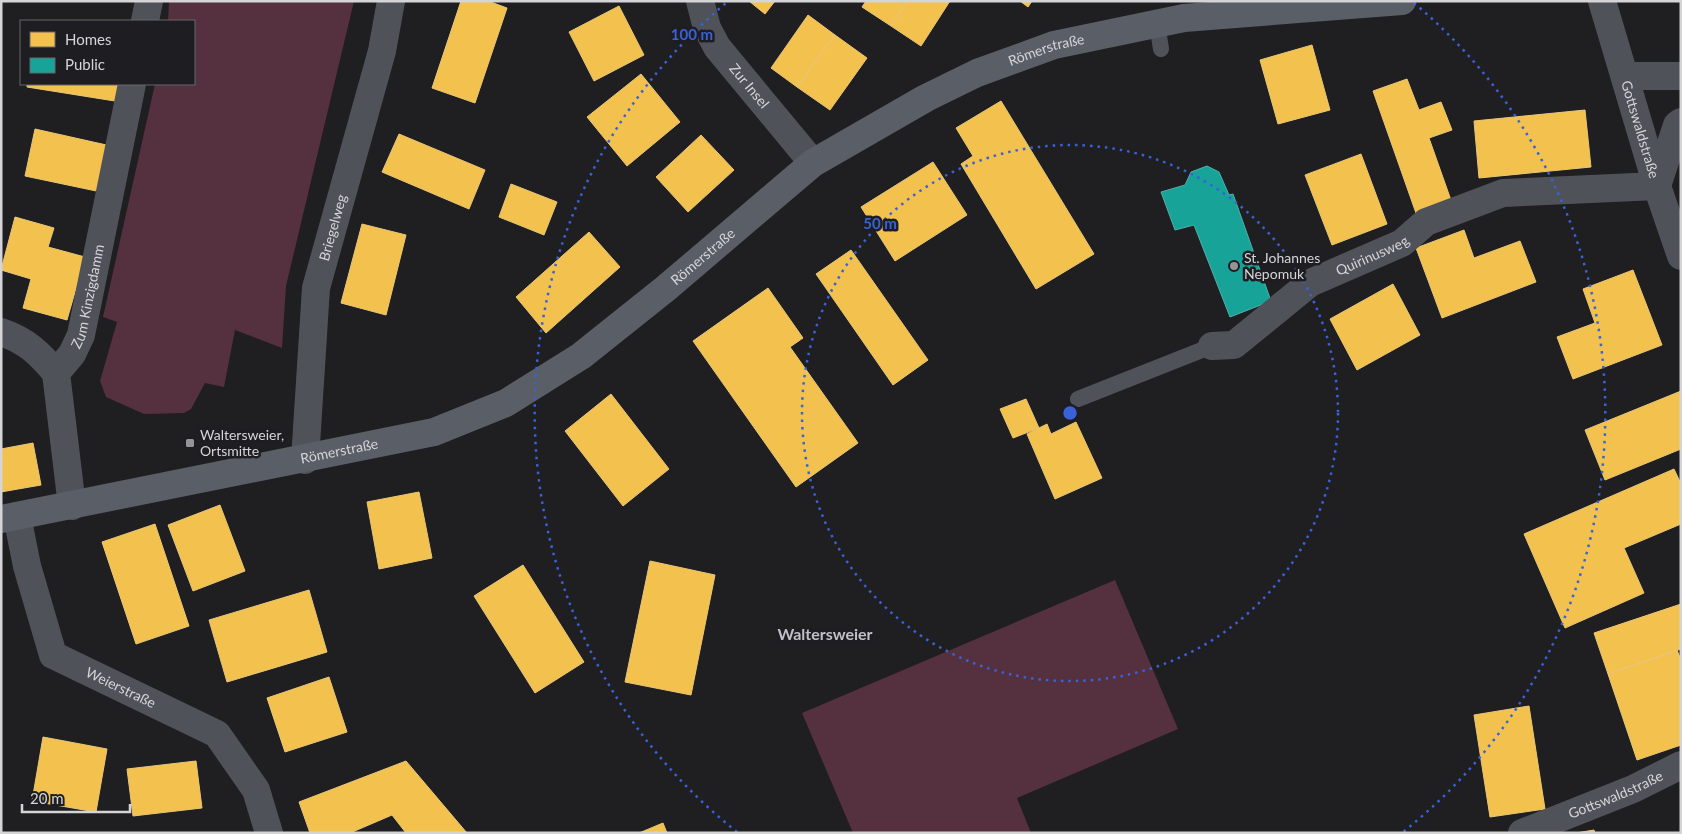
<svg xmlns="http://www.w3.org/2000/svg" width="1682" height="834" viewBox="0 0 1682 834" font-family="Lato,sans-serif">
  <style>
    .green { fill: #55303e }
    .homes { fill: #f2c14e; stroke: #e9c777 }
    .public { fill: #17a398; stroke: #50b2ab }
    .lines { fill: none; stroke-linecap: round; stroke-linejoin: round }
    .lane { stroke: #4f5359; stroke-width: 16 }
    .street { stroke: #4f5359; stroke-width: 28 }
    .secondary { stroke: #5a5e67; stroke-width: 28 }
    .ring { fill: none; stroke: #3962d8; stroke-width: 2.5; stroke-dasharray: 2.5 5 }
    .poi-dot { fill: #959598; stroke: #1e1d22; stroke-width: 2 }
    .labels { text-anchor: middle; stroke-width: 5; stroke-linejoin: round; paint-order: stroke }
    .street-label { font-size: 14px; fill: #d5d5d8; stroke: #1e1d22 }
    .poi-label { font-size: 14px; fill: #d5d5d8; stroke: #1e1d22; text-anchor: start }
    .quarter-label { font-size: 16px; font-weight: bold; fill: #c1c0c7; stroke: #1e1d22 }
    .centre { fill: #3962d8; stroke: #1e1d22; stroke-width: 2.5 }
    .ring-label { font-size: 15px; text-anchor: middle; font-weight: bold; fill: #3962d8; stroke: #1e1d22; stroke-width: 5; stroke-linejoin: round; paint-order: stroke }
  </style>
  <rect width="100%" height="100%" fill="#1f1e21"/>
  <!-- green -->
  <path class="green" d="M 169,1 L 354,1 L 286,286 L 282,348 L 235,330 L 224,387 L 205,383 L 191,409 L 184,413 L 144,414 L 106,397 L 100,381 L 117,322 L 103,317 L 155,84 L 194,84 L 194,21 L 168,21 Z
    M 1115,580 L 1178,729 L 1017,798 L 1031,833 L 853,833 L 802,713 Z"/>
  <!-- homes -->
  <path class="homes" d="M 461,1 L 488,1 L 507,8 L 475,103 L 432,88 Z
    M 749,1 L 775,1 L 765,14 Z
    M 866,1 L 908,1 L 891,26 L 862,7 Z
    M 908,1 L 950,1 L 921,46 L 891,26 Z
    M 1020,1 L 1032,1 L 1028,7 Z
    M 619,6 L 644,55 L 594,81 L 569,32 Z
    M 808,15 L 835,35 L 797,87 L 771,68 Z
    M 835,35 L 867,58 L 830,110 L 797,87 Z
    M 1312,45 L 1330,110 L 1278,124 L 1260,60 Z
    M 641,74 L 680,122 L 627,166 L 587,117 Z
    M 1407,79 L 1419,110 L 1441,102 L 1452,130 L 1429,138 L 1452,203 L 1417,216 L 1373,91 Z
    M 27,84 L 123,84 L 121,102 L 27,87 Z
    M 1001,101 L 1094,254 L 1036,289 L 961,164 L 973,156 L 956,128 Z
    M 1585,110 L 1591,167 L 1479,178 L 1474,121 Z
    M 35,129 L 111,146 L 101,192 L 25,176 Z
    M 399,134 L 485,170 L 469,209 L 382,172 Z
    M 701,135 L 734,170 L 688,212 L 656,177 Z
    M 1361,154 L 1387,224 L 1332,245 L 1305,175 Z
    M 933,162 L 967,215 L 895,261 L 861,207 Z
    M 511,184 L 557,202 L 544,235 L 499,217 Z
    M 15,217 L 54,228 L 48,247 L 85,257 L 67,320 L 23,308 L 31,279 L 1,270 Z
    M 362,224 L 406,235 L 386,315 L 341,303 Z
    M 1464,230 L 1474,258 L 1520,241 L 1536,282 L 1442,318 L 1416,248 Z
    M 589,232 L 620,267 L 546,333 L 516,297 Z
    M 851,250 L 928,360 L 893,385 L 816,274 Z
    M 1633,270 L 1662,345 L 1573,379 L 1557,337 L 1595,323 L 1583,289 Z
    M 1393,284 L 1420,335 L 1357,370 L 1330,319 Z
    M 768,288 L 803,338 L 790,347 L 858,443 L 796,487 L 693,341 Z
    M 1681,391 L 1681,449 L 1605,480 L 1585,430 Z
    M 611,394 L 669,469 L 623,506 L 565,431 Z
    M 1026,399 L 1039,428 L 1013,438 L 1000,409 Z
    M 1076,422 L 1102,478 L 1055,499 L 1027,434 L 1047,424 L 1051,434 Z
    M 33,443 L 41,485 L 1,492 L 1,449 Z
    M 1674,469 L 1681,484 L 1681,524 L 1624,548 L 1644,593 L 1565,628 L 1524,534 Z
    M 419,492 L 432,558 L 379,569 L 367,502 Z
    M 220,505 L 245,571 L 193,591 L 168,525 Z
    M 155,524 L 189,626 L 136,644 L 102,542 Z
    M 650,561 L 715,575 L 691,695 L 625,682 Z
    M 523,565 L 584,662 L 535,693 L 474,596 Z
    M 309,590 L 327,652 L 227,682 L 209,620 Z
    M 1681,604 L 1681,649 L 1608,674 L 1594,633 Z
    M 1677,650 L 1681,660 L 1681,745 L 1637,760 L 1608,674 Z
    M 329,677 L 347,732 L 285,752 L 267,698 Z
    M 1529,706 L 1545,809 L 1490,817 L 1474,715 Z
    M 43,737 L 107,749 L 96,812 L 32,801 Z
    M 196,761 L 202,808 L 133,816 L 127,769 Z
    M 406,761 L 467,833 L 406,833 L 392,815 L 350,833 L 310,833 L 299,802 Z
    M 663,823 L 667,833 L 639,833 Z
    M 1594,830 L 1595,833 L 1576,833 Z"/>
  <!-- public -->
  <path class="public" d="M 1207,166 L 1219,172 L 1229,195 L 1233,194 L 1271,301 L 1230,317 L 1194,225 L 1175,230 L 1161,192 L 1185,185 L 1191,172 Z"/>
  <g class="lines">
    <!-- lane -->
    <path class="lane" d="M 1157,23 L 1161,49
      M 1078,399 L 1212,346"/>
    <!-- street -->
    <g class="street">
      <path id="s1" d="M 700,1 L 707,28 L 717,47 L 813,163"/>
      <path id="s2" d="M 1602,1 L 1657,186 L 1681,256"/>
      <path d="M 145,21 L 149,1"/>
      <path d="M 1625,76 L 1681,76"/>
      <path d="M 1,332 C 27,341 39,353 56,373"/>
      <path id="s3" d="M 1212,346 L 1234,345 L 1310,283 L 1402,243 L 1426,222 L 1503,193 L 1657,186 L 1677,125 L 1681,122"/>
      <path id="s4" d="M 305,460 L 316,288 L 382,51 L 391,1"/>
      <path id="s5" d="M 72,506 L 56,373 L 72,354 L 81,335 L 132,84"/>
      <path id="s6" d="M 17,516 L 27,566 L 53,655 L 217,734 L 256,790 L 269,833"/>
      <path id="s7" d="M 1522,833 L 1633,789 L 1681,765"/>
    </g>
    <!-- secondary -->
    <path class="secondary" id="s8" d="M 1,519 L 434,432 L 506,403 L 581,356 L 665,289 L 813,163 L 926,98 L 977,73 L 1054,45 L 1184,18 L 1402,1"/>
  </g>
  <!-- distance rings -->
  <g class="ring">
    <circle cx="1070" cy="413" r="268"/>
    <path d="M737 832A535 535 0 0 1 726 3M1414 3A535 535 0 0 1 1403 832"/>
  </g>
  <!-- markers -->
  <g class="poi-dot">
    <circle cx="1234" cy="266" r="5"/>
    <rect x="185" y="438" width="10" height="10" rx="2.5"/>
  </g>
  <g class="labels">
    <!-- street labels -->
    <g class="street-label">
      <text dy="5" stroke="none"><textPath href="#s8" startOffset="1170">Römerstraße</textPath></text>
      <text dy="5" stroke="none"><textPath href="#s1" startOffset="100">Zur Insel</textPath></text>
      <text dy="5" stroke="none"><textPath href="#s2" startOffset="134">Gottswaldstraße</textPath></text>
      <text dy="5" stroke="none"><textPath href="#s4" startOffset="235">Briegelweg</textPath></text>
      <text dy="5" stroke="none"><textPath href="#s3" startOffset="188">Quirinusweg</textPath></text>
      <text dy="5" stroke="none"><textPath href="#s8" startOffset="765">Römerstraße</textPath></text>
      <text dy="5" stroke="none"><textPath href="#s5" startOffset="219">Zum Kinzigdamm</textPath></text>
      <text dy="5" stroke="none"><textPath href="#s8" startOffset="345">Römerstraße</textPath></text>
      <text dy="5" stroke="none"><textPath href="#s6" startOffset="219">Weierstraße</textPath></text>
      <text dy="5" stroke="none"><textPath href="#s7" startOffset="101">Gottswaldstraße</textPath></text>
    </g>
    <!-- poi labels -->
    <g class="poi-label">
      <text x="1244" y="263">St. Johannes<tspan x="1244" dy="16">Nepomuk</tspan></text>
      <text x="200" y="440">Waltersweier,<tspan x="200" dy="16">Ortsmitte</tspan></text>
    </g>
    <!-- quarter labels -->
    <g class="quarter-label">
      <text x="825" y="640">Waltersweier</text>
    </g>
  </g>
  <circle cx="1070" cy="413" r="8" class="centre"/>
  <g class="ring-label">
    <text x="692" y="40">100 m</text>
    <text x="880" y="229">50 m</text>
  </g>
  <!-- border -->
  <rect width="1682" height="834" fill="none" stroke="#d5d5d8" stroke-width="5"/>
  <!-- legend -->
  <rect x="20" y="20" width="175" height="65" fill="#1e1d22" stroke="#67676b"/>
  <rect x="30" y="32" width="25" height="15" fill="#f2c14e" stroke="#67676b"/>
  <text x="65" y="45" font-size="15" fill="#d5d5d8">Homes</text>
  <rect x="30" y="58" width="25" height="15" fill="#17a398" stroke="#67676b"/>
  <text x="65" y="70" font-size="15" fill="#d5d5d8">Public</text>
  <!-- scale -->
  <path d="M22 804v8h108v-8" fill="none" stroke="#d5d5d8" stroke-width="2.5"/>
  <text x="30" y="804" font-size="15" fill="#d5d5d8" stroke="#1e1d22" stroke-width="4" paint-order="stroke">20 m</text>
</svg>
